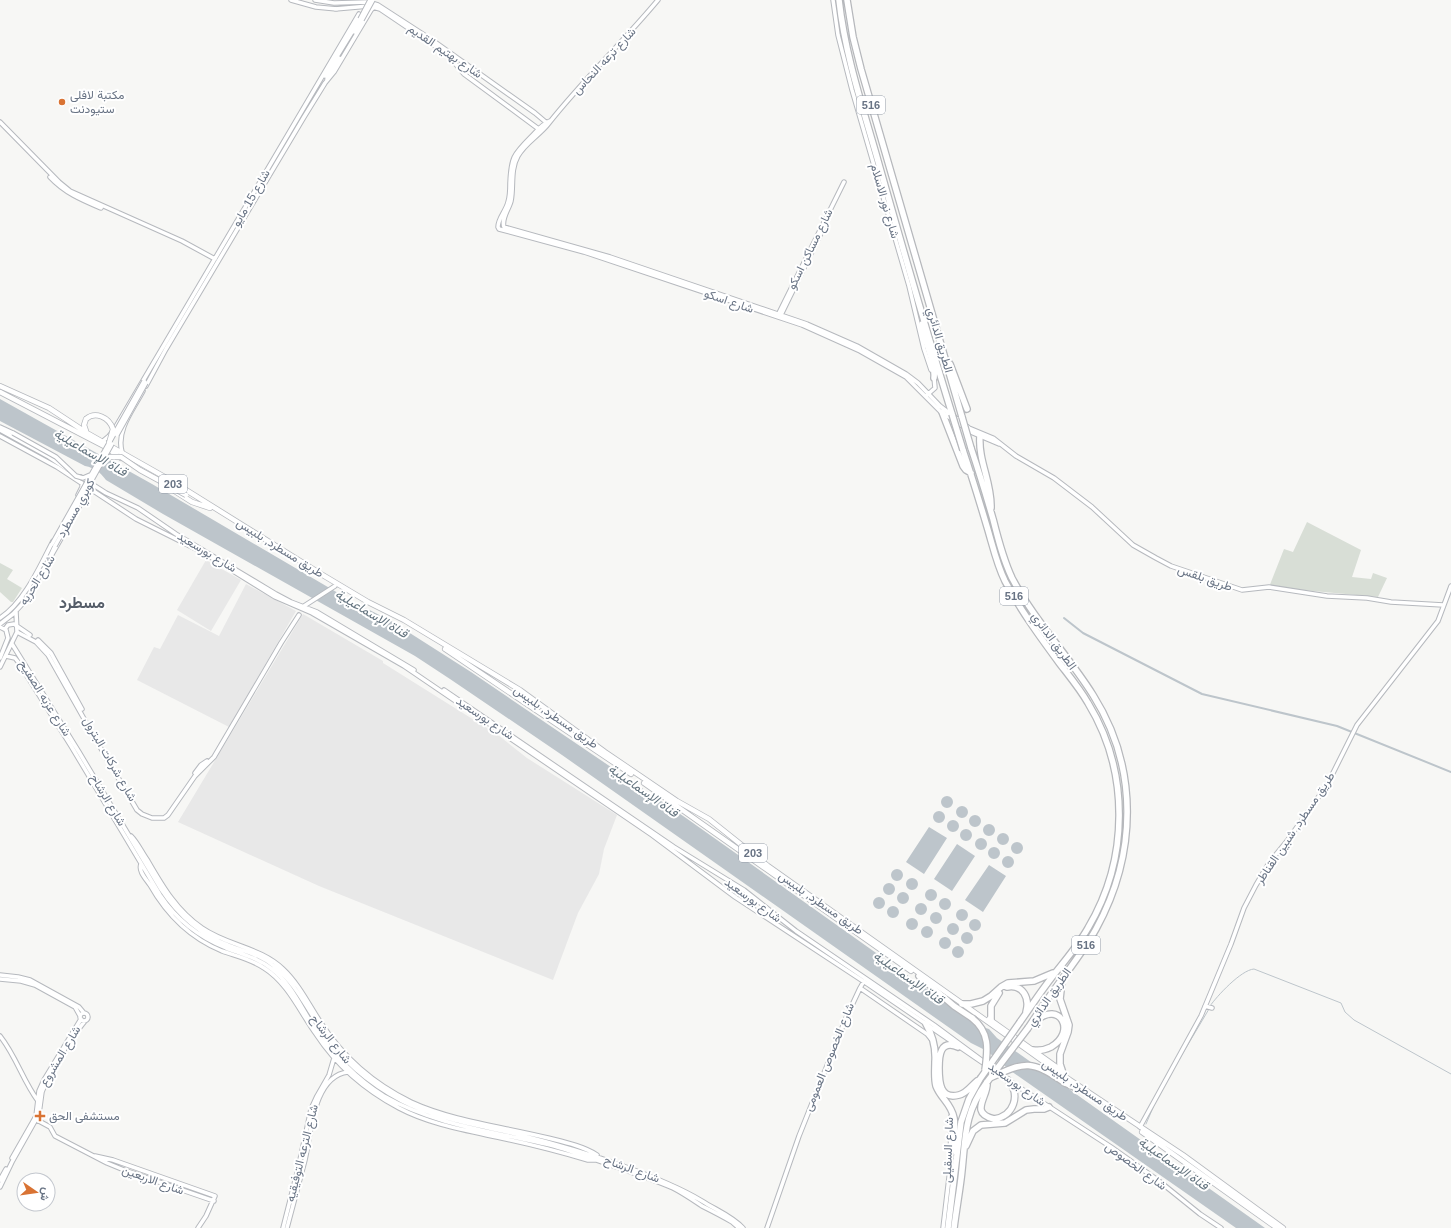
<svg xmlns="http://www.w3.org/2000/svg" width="1451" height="1228" viewBox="0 0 1451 1228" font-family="Arial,Vazirmatn,sans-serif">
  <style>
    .built { fill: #e8e8e8 }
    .green { fill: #d8ded6 }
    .water { fill: #bdc5cb }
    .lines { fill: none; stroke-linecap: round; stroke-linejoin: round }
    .stream { stroke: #bdc5cb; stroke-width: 1 }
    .canal { stroke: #bdc5cb; stroke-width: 2 }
    .secondary-casing { stroke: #b6b9be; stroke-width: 5.5 }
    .primary-casing { stroke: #b6b9be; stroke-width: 6 }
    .highway-casing { stroke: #b6b8bc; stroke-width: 8 }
    .secondary { stroke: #fff; stroke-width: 3.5 }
    .primary { stroke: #fff; stroke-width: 4.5 }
    .highway { stroke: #fff; stroke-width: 5.5 }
    .secondary-bridge-casing { stroke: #b6b9be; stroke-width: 5.5; stroke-linecap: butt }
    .primary-bridge-casing { stroke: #b6b9be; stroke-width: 6; stroke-linecap: butt }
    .highway-bridge-casing { stroke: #b6b8bc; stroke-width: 8; stroke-linecap: butt }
    .secondary-bridge { stroke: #fff; stroke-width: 3.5 }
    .primary-bridge { stroke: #fff; stroke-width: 4.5 }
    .highway-bridge { stroke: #fff; stroke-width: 5.5 }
    .poi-dot { fill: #d97333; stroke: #fff; stroke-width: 1.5 }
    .labels { text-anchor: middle; stroke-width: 4; stroke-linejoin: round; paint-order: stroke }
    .shield { fill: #fff; stroke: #959da9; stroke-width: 1 }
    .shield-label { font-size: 11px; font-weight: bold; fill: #687384 }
    .street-label { font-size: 12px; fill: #687384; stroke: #fff }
    .poi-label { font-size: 12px; fill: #687384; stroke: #fff; text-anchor: start }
    .water-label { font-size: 13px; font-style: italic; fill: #64747f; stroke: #fff }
    .district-label { font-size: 16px; font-weight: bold; fill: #565e6a; stroke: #fff }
  </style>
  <rect width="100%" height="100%" fill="#f7f7f5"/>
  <!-- built -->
  <path class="built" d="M 206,560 L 241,580 L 211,631 L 177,610 Z
    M 246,584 L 296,611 L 229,727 L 137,680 L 154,647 L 160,649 L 178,615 L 219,636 Z
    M 303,614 L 383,661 L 383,663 L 498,735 L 527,758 L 617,815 L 604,849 L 599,874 L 578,913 L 553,980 L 319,886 L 178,822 Z"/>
  <!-- green -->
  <path class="green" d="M 1307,522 L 1361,550 L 1352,577 L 1371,579 L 1373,573 L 1387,578 L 1378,597 L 1269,587 L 1284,549 L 1293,552 Z
    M 0,563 L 13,570 L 7,579 L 22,588 L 13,602 L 11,602 L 0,592 Z"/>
  <!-- water -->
  <path class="water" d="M 0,399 L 152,484 L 350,600 L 391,621 L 471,672 L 686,818 L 979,1026 L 989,1029 L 997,1038 L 1265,1228 L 1236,1228 L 1011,1071 L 987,1051 L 971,1043 L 562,755 L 450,679 L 415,656 L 163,514 L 106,480 C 100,472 95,468 85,466 L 0,421 Z
    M941 802a6 6 0 1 1 12 0a6 6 0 1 1-12 0Z
    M956 812a6 6 0 1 1 12 0a6 6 0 1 1-12 0Z
    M933 817a6 6 0 1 1 12 0a6 6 0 1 1-12 0Z
    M969 821a6 6 0 1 1 12 0a6 6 0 1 1-12 0Z
    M947 826a6 6 0 1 1 12 0a6 6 0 1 1-12 0Z
    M983 830a6 6 0 1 1 12 0a6 6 0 1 1-12 0Z
    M 929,827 L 947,838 L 924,874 L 906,862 Z
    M960 835a6 6 0 1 1 12 0a6 6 0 1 1-12 0Z
    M997 839a6 6 0 1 1 12 0a6 6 0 1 1-12 0Z
    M975 844a6 6 0 1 1 12 0a6 6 0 1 1-12 0Z
    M1011 848a6 6 0 1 1 12 0a6 6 0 1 1-12 0Z
    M 957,844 L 975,856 L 952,891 L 934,879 Z
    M988 853a6 6 0 1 1 12 0a6 6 0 1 1-12 0Z
    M1002 862a6 6 0 1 1 12 0a6 6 0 1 1-12 0Z
    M 989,865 L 1006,876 L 983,912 L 965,900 Z
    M891 875a6 6 0 1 1 12 0a6 6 0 1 1-12 0Z
    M906 884a6 6 0 1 1 12 0a6 6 0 1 1-12 0Z
    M883 889a6 6 0 1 1 12 0a6 6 0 1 1-12 0Z
    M925 895a6 6 0 1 1 12 0a6 6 0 1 1-12 0Z
    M897 898a6 6 0 1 1 12 0a6 6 0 1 1-12 0Z
    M873 903a6 6 0 1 1 12 0a6 6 0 1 1-12 0Z
    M939 904a6 6 0 1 1 12 0a6 6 0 1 1-12 0Z
    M915 909a6 6 0 1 1 12 0a6 6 0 1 1-12 0Z
    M887 912a6 6 0 1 1 12 0a6 6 0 1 1-12 0Z
    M956 915a6 6 0 1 1 12 0a6 6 0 1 1-12 0Z
    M930 918a6 6 0 1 1 12 0a6 6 0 1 1-12 0Z
    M906 924a6 6 0 1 1 12 0a6 6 0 1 1-12 0Z
    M969 925a6 6 0 1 1 12 0a6 6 0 1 1-12 0Z
    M947 929a6 6 0 1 1 12 0a6 6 0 1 1-12 0Z
    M921 932a6 6 0 1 1 12 0a6 6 0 1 1-12 0Z
    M961 938a6 6 0 1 1 12 0a6 6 0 1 1-12 0Z
    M939 943a6 6 0 1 1 12 0a6 6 0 1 1-12 0Z
    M952 952a6 6 0 1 1 12 0a6 6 0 1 1-12 0Z"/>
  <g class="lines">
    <!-- stream -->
    <path class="stream" d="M 1210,1006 C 1217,996 1241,970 1254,969 L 1341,1003 L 1345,1012 L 1354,1020 L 1451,1074
      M 1174,1068 L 1209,1009
      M 1146,1124 L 1155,1103"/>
    <!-- canal -->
    <path class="canal" d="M 1064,618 L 1083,633 L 1202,694 L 1337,726 L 1451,772"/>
    <defs>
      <path id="secondary" d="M 291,0 L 316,7 L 337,9
        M 315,0 L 334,3 L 368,2 L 378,5 L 432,40 L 535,113 L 548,124
        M 658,0 C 623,42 583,80 549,123 C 540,135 525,143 518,156 C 510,170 514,187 511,201 C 509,209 501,219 504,227 L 610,257 L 807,324 L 857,346 L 906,374 L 918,383 L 940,406 L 969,428 L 993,438 L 1016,456 L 1054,478 L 1092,507 L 1133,545 L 1156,558 L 1171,566 L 1242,590 L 1269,587 L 1327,596 L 1367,598 L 1391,602 L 1443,605
        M 833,0 L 838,35 L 852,90 L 909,286 L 924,349 L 931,370
        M 335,9 L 369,6 L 380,9 L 448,55 L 464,74 L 540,130
        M 355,32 L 362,20
        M 325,76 L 360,19
        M 327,79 L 339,58
        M 550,121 C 542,124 537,131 531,137 C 513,155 511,158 510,183 C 510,189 510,196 508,202 C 506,211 498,218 498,227 L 499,229 L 584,252 L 802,325 L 860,351 L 906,377 L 940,411 L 973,433 L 999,444
        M 0,122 L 59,182 L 70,191 L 182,241 L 215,259
        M 50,177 C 65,193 82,200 101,208
        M 778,315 L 844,182
        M 780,317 L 823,229
        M 146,386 L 166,349 L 304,117 L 325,83 L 334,72 L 371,10 L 374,7
        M 927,395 L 935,388 L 934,377
        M 0,427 L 13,433
        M 0,430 L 49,457 L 67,469
        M 0,436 L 57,467 L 136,519 L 204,553 L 275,597 L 312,613 L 404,666 L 652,835 L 735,897 L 869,985 L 1008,1080 L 1111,1147 L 1159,1181 L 1200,1214 L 1221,1228
        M 103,441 L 109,436 L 114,430 L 359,14
        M 122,452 C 116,430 133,410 143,391
        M 81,477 L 106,493 L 138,508 L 176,534 L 276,594 L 291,602 L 317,612 L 414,670
        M 78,495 L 82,487 L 82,483
        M 49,559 L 55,546
        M 304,606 L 335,586
        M 0,618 C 24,603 40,566 53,541
        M 0,624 L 13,614 L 26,600 L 87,493 L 93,490
        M 0,627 L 6,630 L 8,638 L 0,658
        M 5,629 L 8,625 L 14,624 L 30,635
        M 17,632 L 36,642 L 48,655 L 96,740 L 137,810 L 142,814 L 152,818 L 164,818 L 168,815 L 195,776 L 214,757 L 281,643 L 299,615
        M 38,640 L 51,653 L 82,709
        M 12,644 L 79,752 L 161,889 C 178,915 201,935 230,946 C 246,952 261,955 274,966 C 295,982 307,1009 322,1030 C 342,1061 370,1084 402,1101 C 437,1119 478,1125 516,1134 C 552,1143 587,1153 623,1166 C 651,1176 677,1186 702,1201 C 716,1210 732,1216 743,1228
        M 6,656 L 15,658 L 19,663 L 71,746 L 160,895 C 176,919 199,937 226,948 C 242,954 258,958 272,969 C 290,983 300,1005 312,1024 C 331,1052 355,1078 384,1096 C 436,1126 497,1132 554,1146 C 578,1153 602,1162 625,1170 C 641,1176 658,1181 673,1188 C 683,1193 693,1200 702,1206 C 712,1211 722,1216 732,1222 L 739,1228
        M 0,667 L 17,632 L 16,612
        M 444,690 L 674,847 L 744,890 L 796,931 L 934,1025 L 984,1062
        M 195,773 L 201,765 L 207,761
        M 131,836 C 138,843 142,853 148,861 C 163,887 177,911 202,928 C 228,946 260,947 283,969 C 299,984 309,1005 321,1023 C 343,1057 374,1084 411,1102 C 452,1121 504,1127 548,1138 C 564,1142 583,1146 597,1155
        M 141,864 C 138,871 146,879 150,885 C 167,915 190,938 222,951 C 236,956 251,959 264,968 C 288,983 300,1012 316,1034 C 337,1066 365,1090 399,1108 C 431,1125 470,1131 506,1139 C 534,1145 561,1152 588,1160 L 595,1160
        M 0,975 L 18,977 L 30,980 L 79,1007 L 84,1013
        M 0,979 L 21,981 L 35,985 L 75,1007 L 80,1016
        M 860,988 L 927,1034 L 931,1039
        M 1205,1006 L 1212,1008
        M80 1017a4 4 0 1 1 8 0a4 4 0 1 1-8 0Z
        M 0,1036 C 16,1056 23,1081 38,1101
        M 37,1120 L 50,1127 L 55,1136 L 107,1163 L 124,1170 L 214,1201
        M 1140,1127 L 1201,1016 L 1231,944 L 1244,908 L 1256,885 L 1269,863 L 1287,841 L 1327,785 L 1357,725 L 1438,621 L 1451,586
        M 95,1156 L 113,1160 L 215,1196 L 206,1216 L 198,1228
        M 12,1158 L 36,1116 L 39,1091 L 44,1080 L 81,1019
        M 0,1180 L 6,1169
        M 0,1187 L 12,1162 L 39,1114 L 42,1092 L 46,1082 L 70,1040 L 85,1021
        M 283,1228 L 298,1169 L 311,1109 L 317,1096 L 329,1075 L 334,1058
        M 287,1228 C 293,1205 299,1183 305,1160 C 311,1134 313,1076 348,1072
        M 767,1228 L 799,1136 L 846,1018 L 860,988 L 864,981
        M 943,1228 L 950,1169 L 951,1116"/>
      <path id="primary" d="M 0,386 L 49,408 L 87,433 L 170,480 L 321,574 L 368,602 L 404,620 L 520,690 L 605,752 L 677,801 L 709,819 L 768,866 L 991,1024 L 1061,1074 L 1183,1155 L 1283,1228
        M 0,392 L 104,446 L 121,458
        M 86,419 L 84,425 L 86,431
        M 173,490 L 192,502 L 210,508
        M 445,649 L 631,774
        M 644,783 L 911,971
        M 989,1019 L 1058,1068 L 1061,1073
        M 1142,1132 L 1277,1228"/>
      <path id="highway" d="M 839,0 C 845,55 863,108 878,161 C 902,246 926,330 952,414
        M 847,0 L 853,37 L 861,69 L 962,417
        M 922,324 C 924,342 936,362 934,378
        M 950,364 L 967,409
        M 942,412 L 963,466 L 966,470 L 971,473
        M 980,436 C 978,461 992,483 991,508
        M 971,448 C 979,472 986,495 993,519 C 998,539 1003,559 1012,578 C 1034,620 1068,655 1093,695 C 1139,768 1137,854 1096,929 C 1087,945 1076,960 1065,975 C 1052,992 1040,1010 1028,1028
        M 963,450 C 972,477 980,503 988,530 C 993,547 997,565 1005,581 C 1021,611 1040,637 1060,664 C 1070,677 1080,689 1088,703 C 1130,772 1129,859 1088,928 C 1079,944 1067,958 1056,972 C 1043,988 1032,1005 1020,1022
        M 919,976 L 954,1006 L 972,1018
        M 1062,981 L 1060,999 L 1069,1025 L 1068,1032 L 1060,1054 L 1060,1064 L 1064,1076
        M 1007,987 C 1023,984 1030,998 1026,1012
        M 962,1004 L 971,1004 L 983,1001 L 991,996 L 1001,987 L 1008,983 L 1034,981 L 1053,973
        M 991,1020 L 991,1006 L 999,993
        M 926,1024 C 933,1036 936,1048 935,1062 C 935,1070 934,1079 936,1086 C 941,1099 951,1103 954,1118 C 956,1129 952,1141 956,1152
        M 958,1047 C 940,1039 939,1056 939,1068 C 939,1082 940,1100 959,1095 C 967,1093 971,1086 977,1081
        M 1033,1050 C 1040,1051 1045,1050 1051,1047 C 1077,1032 1060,1000 1036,1021
        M 987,1082 C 989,1096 968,1113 994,1119 C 1014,1116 1021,1095 1008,1080
        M 1065,1083 L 1081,1090
        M 966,1146 L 973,1131 L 981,1125 L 1005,1123 L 1026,1110 L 1034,1109 L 1044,1109 L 1049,1107
        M 948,1228 L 961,1122 L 969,1099 L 980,1079
        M 954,1228 C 956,1212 959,1195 961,1179 C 966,1140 962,1116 987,1082"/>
    </defs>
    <!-- secondary casing -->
    <use href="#secondary" class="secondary-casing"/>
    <!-- primary casing -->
    <use href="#primary" class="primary-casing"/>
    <!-- highway casing -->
    <use href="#highway" class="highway-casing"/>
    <!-- secondary -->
    <use href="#secondary" class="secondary"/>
    <!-- primary -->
    <use href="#primary" class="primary"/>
    <!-- highway -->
    <use href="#highway" class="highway"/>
    <defs>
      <path id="secondary-bridge" d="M 360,19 L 370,0
        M 362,20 L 373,0
        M 13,433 L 56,457 L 76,476 L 83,478 L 90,475
        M 117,435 L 146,383
        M 52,544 L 144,381
        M 55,546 L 112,444"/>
      <path id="primary-bridge" d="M 86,419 C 95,411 109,417 113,429 L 109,443
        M 100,465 L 110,457 L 121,457 L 140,470 L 186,495"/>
      <path id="highway-bridge" d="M 952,414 L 963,450
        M 962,417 L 971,448
        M 972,1018 C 990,1032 988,1050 985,1070
        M 990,1078 C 1026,1061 1031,1060 1065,1083
        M 980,1079 L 1020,1022
        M 987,1082 L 1028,1028"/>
    </defs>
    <!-- secondary-bridge casing -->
    <use href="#secondary-bridge" class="secondary-bridge-casing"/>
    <!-- primary-bridge casing -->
    <use href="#primary-bridge" class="primary-bridge-casing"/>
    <!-- highway-bridge casing -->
    <use href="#highway-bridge" class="highway-bridge-casing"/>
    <!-- secondary-bridge -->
    <use href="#secondary-bridge" class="secondary-bridge"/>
    <!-- primary-bridge -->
    <use href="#primary-bridge" class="primary-bridge"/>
    <!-- highway-bridge -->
    <use href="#highway-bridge" class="highway-bridge"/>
  </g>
  <!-- markers -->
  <g class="poi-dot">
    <circle cx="62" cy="102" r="4"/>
    <path d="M38 1110h4v4h4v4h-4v4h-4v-4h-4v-4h4z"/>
  </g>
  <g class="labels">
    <!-- shield labels -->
    <g class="shield">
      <rect x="857" y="96" width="28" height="18" rx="3"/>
      <rect x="159" y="475" width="28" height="18" rx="3"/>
      <rect x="1000" y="587" width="28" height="18" rx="3"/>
      <rect x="739" y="844" width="28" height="18" rx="3"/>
      <rect x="1072" y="936" width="28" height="18" rx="3"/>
    </g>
    <g class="shield-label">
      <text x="871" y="109">516</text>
      <text x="173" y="488">203</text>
      <text x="1014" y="600">516</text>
      <text x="753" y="857">203</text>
      <text x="1086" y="949">516</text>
    </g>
    <!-- street labels -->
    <g class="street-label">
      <text transform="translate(445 51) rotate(34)" y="4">شارع بهتيم القديم</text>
      <text transform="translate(604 61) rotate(-47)" y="4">شارع ترعه النحاس</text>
      <text transform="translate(251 198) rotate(-60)" y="4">شارع 15 مايو</text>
      <text transform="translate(885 201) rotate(74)" y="4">شارع نور الاسلام</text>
      <text transform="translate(810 249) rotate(-64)" y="4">شارع مساكن اسكو</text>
      <text transform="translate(729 301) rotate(19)" y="4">شارع اسكو</text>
      <text transform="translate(940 340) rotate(74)" y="4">الطريق الدائري</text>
      <text transform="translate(76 508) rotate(-61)" y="4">كوبري مسطرد</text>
      <text transform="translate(280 548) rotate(32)" y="4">طريق مسطرد, بلبيس</text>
      <text transform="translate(207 552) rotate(31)" y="4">شارع بورسعيد</text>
      <text transform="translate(1205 578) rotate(19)" y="4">طريق بلقس</text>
      <text transform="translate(37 580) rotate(-58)" y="4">شارع الحريه</text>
      <text transform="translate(1054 641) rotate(54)" y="4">الطريق الدائري</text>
      <text transform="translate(45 698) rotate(58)" y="4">شارع عزبه الصفيح</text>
      <text transform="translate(556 717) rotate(35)" y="4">طريق مسطرد, بلبيس</text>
      <text transform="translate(485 718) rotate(34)" y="4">شارع بورسعيد</text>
      <text transform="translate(110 759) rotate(60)" y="4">شارع شركات البترول</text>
      <text transform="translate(108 800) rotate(59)" y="4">شارع الرشاح</text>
      <text transform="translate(1295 828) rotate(-56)" y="4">طريق مسطرد, شبين القناطر</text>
      <text transform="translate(753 900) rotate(36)" y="4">شارع بورسعيد</text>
      <text transform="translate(821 903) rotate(35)" y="4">طريق مسطرد, بلبيس</text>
      <text transform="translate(1049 997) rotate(-55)" y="4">الطريق الدائري</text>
      <text transform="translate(331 1039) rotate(52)" y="4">شارع الرشاح</text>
      <text transform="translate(60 1056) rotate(-59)" y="4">شارع المشروع</text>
      <text transform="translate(829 1057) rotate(-68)" y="4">شارع الخصوص العمومى</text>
      <text transform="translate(1017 1084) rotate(35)" y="4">شارع بورسعيد</text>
      <text transform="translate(1085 1090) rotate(34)" y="4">طريق مسطرد, بلبيس</text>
      <text transform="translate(948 1150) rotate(-88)" y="4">شارع السقيلى</text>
      <text transform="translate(302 1153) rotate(-76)" y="4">شارع الترعه التوفيقيه</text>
      <text transform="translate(1136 1166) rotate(36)" y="4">شارع الخصوص</text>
      <text transform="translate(632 1169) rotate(20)" y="4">شارع الرشاح</text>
      <text transform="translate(153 1180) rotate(20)" y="4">شارع الاربعين</text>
    </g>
    <!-- poi labels -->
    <g class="poi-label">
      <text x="70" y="99">مكتبة لافلى<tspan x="70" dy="14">ستيودنت</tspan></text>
      <text x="49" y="1120">مستشفى الحق</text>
    </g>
    <!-- water labels -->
    <g class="water-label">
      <text transform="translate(91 452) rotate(30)" y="5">قناة الإسماعيلية</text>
      <text transform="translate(372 613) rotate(31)" y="5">قناة الإسماعيلية</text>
      <text transform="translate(644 790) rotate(35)" y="5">قناة الإسماعيلية</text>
      <text transform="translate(909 977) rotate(35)" y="5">قناة الإسماعيلية</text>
      <text transform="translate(1174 1163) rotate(35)" y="5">قناة الإسماعيلية</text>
    </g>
    <!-- district labels -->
    <g class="district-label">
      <text x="82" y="608">مسطرد</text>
    </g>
  </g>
  <!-- north arrow -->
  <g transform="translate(36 1192) rotate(103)"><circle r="19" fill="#ffffff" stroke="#c3c7ce"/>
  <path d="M0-3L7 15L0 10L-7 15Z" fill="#d97333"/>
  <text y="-6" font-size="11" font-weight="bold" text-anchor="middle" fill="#687384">ش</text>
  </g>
</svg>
